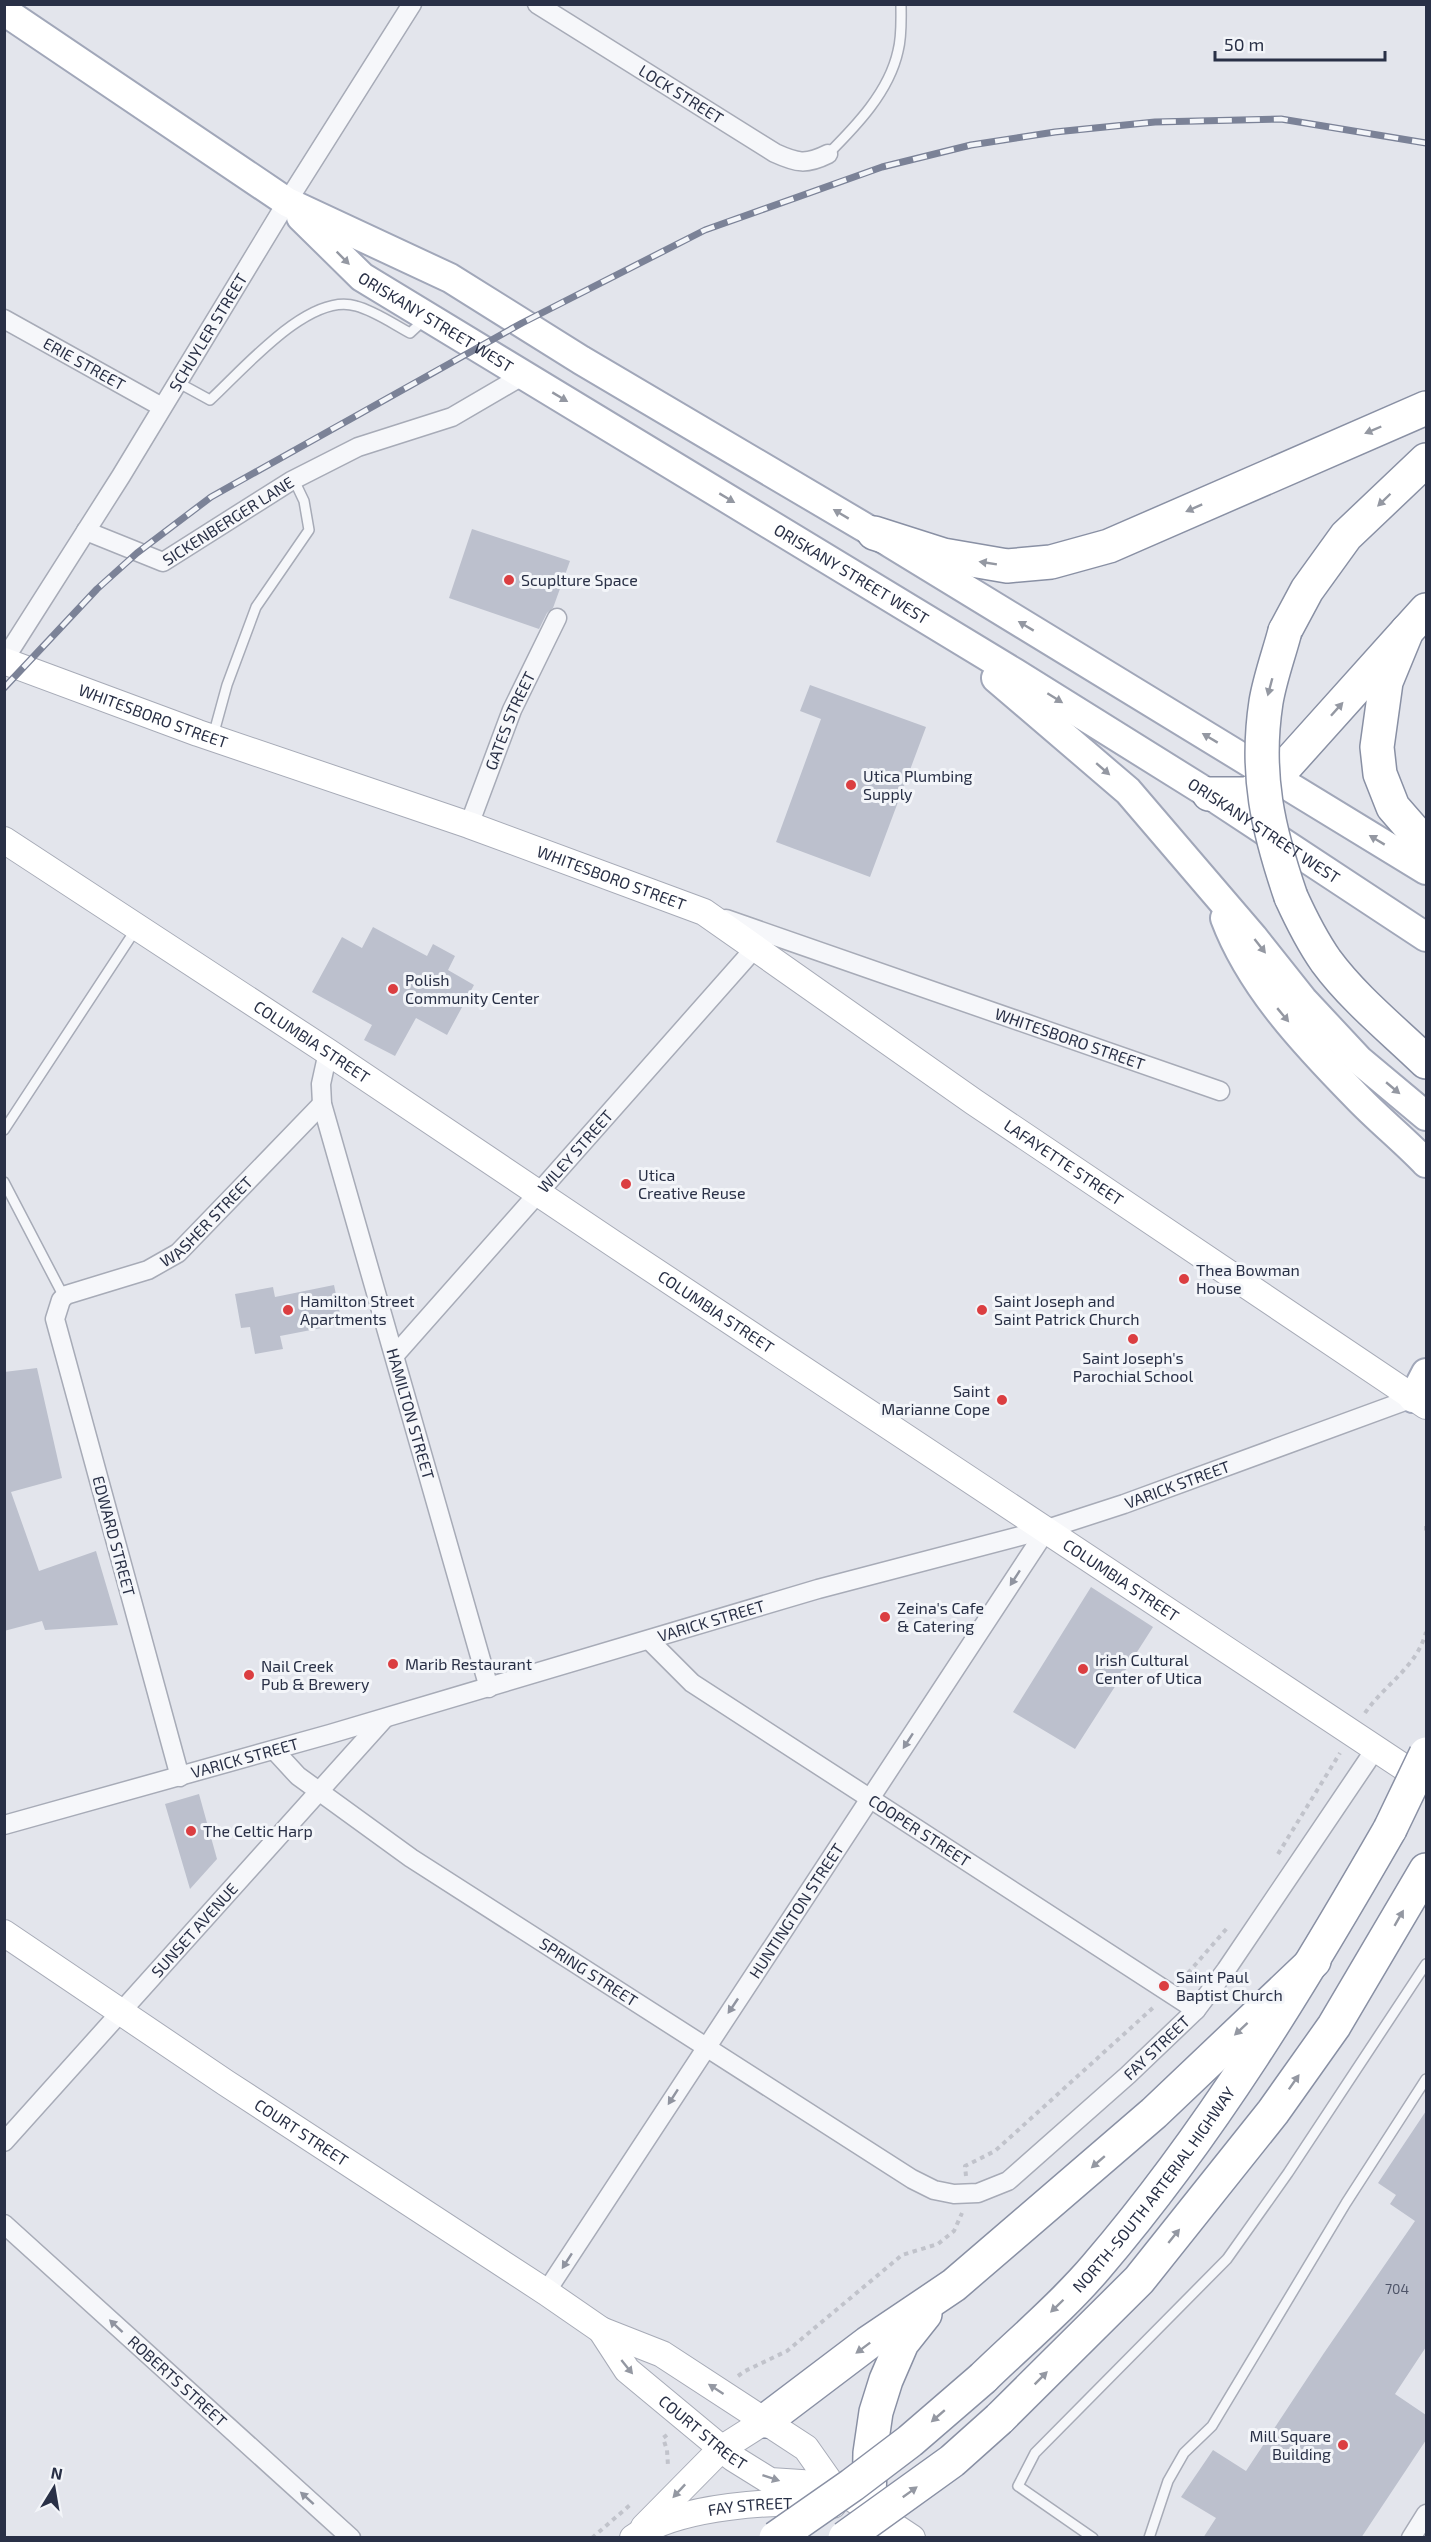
<svg xmlns="http://www.w3.org/2000/svg" width="1431" height="2542" viewBox="0 0 1431 2542" font-family="'Exo 2',sans-serif">
  <style>
    .building { fill: #bcc0cd }
    .lines { fill: none; stroke-linecap: round; stroke-linejoin: round }
    .lane-casing { stroke: #a7abb7; stroke-width: 12 }
    .street-casing { stroke: #a7abb7; stroke-width: 21 }
    .secondary-casing { stroke: #a7abb7; stroke-width: 28 }
    .primary-casing { stroke: #a1a7b9; stroke-width: 32 }
    .highway-casing { stroke: #8990a4; stroke-width: 36 }
    .path { stroke: #c1c3cb; stroke-width: 4; stroke-dasharray: 4.5 4.5; stroke-linecap: butt }
    .lane { stroke: #f6f7fa; stroke-width: 9 }
    .street { stroke: #f6f7fa; stroke-width: 18 }
    .secondary { stroke: #fff; stroke-width: 26 }
    .primary { stroke: #fff; stroke-width: 28 }
    .highway { stroke: #fff; stroke-width: 33 }
    .rail-casing { stroke: #7b8297; stroke-width: 7 }
    .rail { stroke: #f3f5f9; stroke-width: 4.5; stroke-dasharray: 14; stroke-linecap: butt }
    .highway-bridge-casing { stroke: #8990a4; stroke-width: 36; stroke-linecap: butt }
    .highway-bridge { stroke: #fff; stroke-width: 33 }
    .oneway { fill: #9498a2 }
    .oneway2 { fill: #9094a0 }
    .poi-dot { fill: #db3e41; stroke: #f3f5f9; stroke-width: 2 }
    .labels { text-anchor: middle; stroke-width: 6; stroke-linejoin: round; paint-order: stroke }
    .number-label { font-size: 14px; fill: #4e5468 }
    .street-label { font-size: 16px; fill: #293046; stroke: #f3f5f9 }
    .poi-label { font-size: 16px; fill: #293046; stroke: #f3f5f9; text-anchor: start }
  </style>
  <rect width="100%" height="100%" fill="#e3e5ec"/>
  <!-- building -->
  <path class="building" d="M 472,529 L 570,561 L 553,608 L 547,613 L 539,629 L 449,598 Z
    M 810,685 L 926,727 L 870,877 L 776,842 L 821,719 L 800,711 Z
    M 373,927 L 427,956 L 433,944 L 455,956 L 448,970 L 474,985 L 447,1035 L 416,1018 L 395,1056 L 364,1040 L 372,1025 L 312,992 L 342,937 L 362,948 Z
    M 334,1285 L 342,1324 L 280,1336 L 283,1349 L 255,1354 L 250,1327 L 241,1328 L 235,1294 L 273,1287 L 275,1297 Z
    M 37,1368 L 62,1478 L 11,1492 L 39,1571 L 96,1551 L 118,1625 L 45,1630 L 42,1621 L 4,1631 L 4,1372 Z
    M 1091,1587 L 1153,1627 L 1075,1749 L 1013,1712 Z
    M 199,1794 L 217,1859 L 190,1889 L 165,1804 Z
    M 1426,2111 L 1426,2347 L 1395,2394 L 1426,2415 L 1426,2440 L 1361,2538 L 1203,2538 L 1216,2518 L 1181,2497 L 1213,2450 L 1246,2471 L 1324,2353 L 1415,2221 L 1390,2204 L 1396,2195 L 1378,2183 Z"/>
  <g class="lines">
    <defs>
      <path id="lane" d="M 828,154 C 856,126 889,92 898,51 C 902,36 901,20 901,4
        M 177,382 L 210,400 C 242,371 309,291 356,306 C 375,311 393,324 410,333 L 424,320
        M 213,736 L 227,685 L 256,607 L 309,530 L 304,501 L 294,480
        M 4,1130 L 136,929
        M 4,1182 L 64,1297
        M 1093,2538 L 1018,2486 L 1035,2453 L 1227,2259 L 1288,2173 L 1426,1964
        M 1149,2538 L 1168,2481 L 1184,2453 L 1212,2426 L 1346,2203 L 1426,2079"/>
      <g id="street">
        <path id="s1" d="M 537,4 L 775,153 C 797,163 806,165 828,154"/>
        <path id="s2" d="M 4,319 L 162,407"/>
        <path id="s3" d="M 86,531 L 163,562 L 291,481 L 358,447 L 452,417 L 524,375"/>
        <path id="s4" d="M 4,660 L 121,476 L 287,202 L 412,4"/>
        <path id="s5" d="M 469,825 L 512,710 L 557,618"/>
        <path id="s6" d="M 726,919 L 1220,1091"/>
        <path id="s7" d="M 328,1052 L 321,1084 L 322,1104 L 489,1688"/>
        <path id="s8" d="M 395,1355 L 755,948"/>
        <path id="s9" d="M 649,1640 L 692,1683 L 1196,2010"/>
        <path id="s10" d="M 274,1750 L 298,1776 L 411,1858 L 912,2179 L 934,2190 L 954,2194 L 978,2193 L 1008,2181 L 1128,2075 L 1196,2010 L 1226,1970 L 1376,1748"/>
        <path id="s11" d="M 180,1777 L 55,1319 L 61,1300 L 66,1295 L 148,1270 L 178,1253 L 322,1104"/>
        <path id="s12" d="M 4,1825 L 330,1734 L 818,1589 L 1047,1529 L 1124,1504 L 1413,1398"/>
        <path id="s13" d="M 4,2142 L 384,1719"/>
        <path id="s14" d="M 4,2224 L 351,2538"/>
        <path id="s15" d="M 546,2292 L 1047,1529"/>
        <path d="M 1411,2538 L 1426,2514"/>
      </g>
      <g id="secondary">
        <path id="s16" d="M 4,661 L 198,733 L 469,825 L 704,912 L 974,1102 L 1426,1406"/>
        <path id="s17" d="M 4,840 L 328,1052 L 614,1244 L 1426,1782"/>
        <path id="s18" d="M 4,1933 L 226,2083 L 546,2292 L 601,2330 L 662,2354 L 806,2448 L 832,2485 L 912,2538"/>
        <path id="s19" d="M 601,2330 L 627,2370 L 733,2458 L 770,2481 L 832,2485"/>
        <path d="M 644,2527 L 721,2449 L 765,2421"/>
        <path id="s20" d="M 633,2538 C 677,2505 780,2499 833,2505"/>
      </g>
      <g id="primary">
        <path d="M 4,11 L 287,202 L 450,278 L 581,360 L 874,533 L 1426,870"/>
        <path id="s21" d="M 301,217 L 362,277 L 1015,673 L 1209,794 L 1426,937"/>
        <path d="M 996,678 L 1128,791 L 1253,937 L 1303,1000 L 1359,1060 L 1426,1116"/>
        <path d="M 1225,918 C 1251,987 1306,1045 1357,1097 C 1379,1120 1404,1140 1426,1163"/>
        <path d="M 1413,1398 L 1426,1373"/>
      </g>
      <g id="highway">
        <path d="M 874,533 L 943,555 L 1007,566 L 1051,562 L 1109,546 L 1426,408"/>
        <path d="M 1426,610 L 1407,631 L 1386,682 L 1377,747 L 1380,774 L 1393,807 L 1426,845"/>
        <path d="M 1285,631 L 1307,590 L 1346,536 L 1426,460"/>
        <path d="M 1209,794 L 1248,794 L 1275,778 L 1407,631"/>
        <path d="M 1291,897 C 1301,919 1312,941 1326,961 C 1354,999 1393,1030 1426,1062"/>
        <path id="s22" d="M 983,2378 C 1020,2342 1063,2306 1096,2267 C 1211,2133 1302,1982 1390,1829"/>
        <path d="M 999,2419 L 1139,2280 L 1273,2112 L 1334,2026 L 1426,1870"/>
        <path d="M 765,2421 L 868,2343 L 954,2285 L 1154,2113 L 1314,1961"/>
        <path d="M 878,2538 L 869,2509 L 870,2453 L 876,2412 L 886,2380 L 902,2343 L 925,2314"/>
      </g>
    </defs>
    <!-- lane casing -->
    <use href="#lane" class="lane-casing"/>
    <!-- street casing -->
    <use href="#street" class="street-casing"/>
    <!-- secondary casing -->
    <use href="#secondary" class="secondary-casing"/>
    <!-- primary casing -->
    <use href="#primary" class="primary-casing"/>
    <!-- highway casing -->
    <use href="#highway" class="highway-casing"/>
    <!-- path -->
    <path class="path" d="M 1426,1526 L 1426,1535
      M 1365,1713 C 1384,1685 1417,1667 1426,1632
      M 1278,1854 L 1340,1753
      M 1182,1980 L 1228,1927
      M 966,2176 L 965,2166 L 995,2151 L 1155,2006
      M 738,2376 L 745,2371 L 787,2351 L 902,2255 L 938,2244 L 954,2231 L 962,2213
      M 667,2435 L 663,2438 L 667,2450 L 668,2466
      M 592,2538 L 630,2505"/>
    <!-- lane -->
    <use href="#lane" class="lane"/>
    <!-- street -->
    <use href="#street" class="street"/>
    <!-- secondary -->
    <use href="#secondary" class="secondary"/>
    <!-- primary -->
    <use href="#primary" class="primary"/>
    <!-- highway -->
    <use href="#highway" class="highway"/>
    <defs>
      <path id="rail" d="M 4,688 L 97,589 L 137,553 L 211,497 L 522,323 L 705,230 L 882,167 L 971,145 L 1055,132 L 1155,122 L 1281,119 L 1426,143"/>
    </defs>
    <!-- rail casing -->
    <use href="#rail" class="rail-casing"/>
    <!-- rail -->
    <use href="#rail" class="rail"/>
    <defs>
      <path id="highway-bridge" d="M 1285,631 C 1279,654 1270,678 1266,702 C 1255,774 1268,830 1291,897
        M 1390,1829 L 1426,1754
        M 776,2538 L 852,2485 L 910,2441 L 983,2378
        M 845,2538 L 952,2461 L 999,2419"/>
    </defs>
    <!-- highway-bridge casing -->
    <use href="#highway-bridge" class="highway-bridge-casing"/>
    <!-- highway-bridge -->
    <use href="#highway-bridge" class="highway-bridge"/>
  </g>
  <!-- one-way arrows -->
  <defs><path id="oneway-solid" d="M-6-.8H1V-3.2L6.5 0L1 3.2V.8H-6Z" transform="scale(1.5)"/></defs>
  <g class="oneway">
    <use href="#oneway-solid" transform="translate(343 258) rotate(45)"/>
    <use href="#oneway-solid" transform="translate(560 397) rotate(31)"/>
    <use href="#oneway-solid" transform="translate(1373 430) rotate(157)"/>
    <use href="#oneway-solid" transform="translate(727 498) rotate(31)"/>
    <use href="#oneway-solid" transform="translate(1384 500) rotate(136)"/>
    <use href="#oneway-solid" transform="translate(1194 508) rotate(156)"/>
    <use href="#oneway-solid" transform="translate(841 514) rotate(-149)"/>
    <use href="#oneway-solid" transform="translate(988 563) rotate(-171)"/>
    <use href="#oneway-solid" transform="translate(1026 626) rotate(-149)"/>
    <use href="#oneway-solid" transform="translate(1270 687) rotate(105)"/>
    <use href="#oneway-solid" transform="translate(1055 698) rotate(32)"/>
    <use href="#oneway-solid" transform="translate(1337 709) rotate(-48)"/>
    <use href="#oneway-solid" transform="translate(1210 738) rotate(-149)"/>
    <use href="#oneway-solid" transform="translate(1103 769) rotate(41)"/>
    <use href="#oneway-solid" transform="translate(1377 840) rotate(-149)"/>
    <use href="#oneway-solid" transform="translate(1260 946) rotate(52)"/>
    <use href="#oneway-solid" transform="translate(1283 1015) rotate(50)"/>
    <use href="#oneway-solid" transform="translate(1393 1088) rotate(40)"/>
    <use href="#oneway-solid" transform="translate(1399 1918) rotate(-60)"/>
    <use href="#oneway-solid" transform="translate(1241 2029) rotate(137)"/>
    <use href="#oneway-solid" transform="translate(1294 2082) rotate(-55)"/>
    <use href="#oneway-solid" transform="translate(1098 2162) rotate(139)"/>
    <use href="#oneway-solid" transform="translate(1174 2236) rotate(-51)"/>
    <use href="#oneway-solid" transform="translate(1057 2306) rotate(136)"/>
    <use href="#oneway-solid" transform="translate(863 2348) rotate(143)"/>
    <use href="#oneway-solid" transform="translate(627 2367) rotate(51)"/>
    <use href="#oneway-solid" transform="translate(1041 2378) rotate(-45)"/>
    <use href="#oneway-solid" transform="translate(716 2389) rotate(-147)"/>
    <use href="#oneway-solid" transform="translate(938 2416) rotate(139)"/>
    <use href="#oneway-solid" transform="translate(771 2478) rotate(18)"/>
    <use href="#oneway-solid" transform="translate(679 2491) rotate(133)"/>
    <use href="#oneway-solid" transform="translate(910 2492) rotate(-36)"/>
  </g>
  <g class="oneway2">
    <use href="#oneway-solid" transform="translate(1015 1578) rotate(123)"/>
    <use href="#oneway-solid" transform="translate(908 1741) rotate(123)"/>
    <use href="#oneway-solid" transform="translate(733 2006) rotate(124)"/>
    <use href="#oneway-solid" transform="translate(673 2097) rotate(123)"/>
    <use href="#oneway-solid" transform="translate(567 2261) rotate(123)"/>
    <use href="#oneway-solid" transform="translate(116 2326) rotate(-137)"/>
    <use href="#oneway-solid" transform="translate(307 2498) rotate(-138)"/>
  </g>
  <!-- markers -->
  <g class="poi-dot">
    <circle cx="509" cy="580" r="6"/>
    <circle cx="851" cy="785" r="6"/>
    <circle cx="393" cy="989" r="6"/>
    <circle cx="626" cy="1184" r="6"/>
    <circle cx="1184" cy="1279" r="6"/>
    <circle cx="288" cy="1310" r="6"/>
    <circle cx="982" cy="1310" r="6"/>
    <circle cx="1133" cy="1339" r="6"/>
    <circle cx="1002" cy="1400" r="6"/>
    <circle cx="885" cy="1617" r="6"/>
    <circle cx="393" cy="1664" r="6"/>
    <circle cx="1083" cy="1669" r="6"/>
    <circle cx="249" cy="1675" r="6"/>
    <circle cx="191" cy="1831" r="6"/>
    <circle cx="1164" cy="1986" r="6"/>
    <circle cx="1343" cy="2445" r="6"/>
  </g>
  <g class="labels">
    <!-- number labels -->
    <g class="number-label">
      <text x="1397" y="2294">704</text>
    </g>
    <!-- street labels -->
    <g class="street-label">
      <text dy="6" stroke="none"><textPath href="#s1" startOffset="170">LOCK STREET</textPath></text>
      <text dy="6" stroke="none"><textPath href="#s21" startOffset="172">ORISKANY STREET WEST</textPath></text>
      <text dy="6" stroke="none"><textPath href="#s4" startOffset="386">SCHUYLER STREET</textPath></text>
      <text dy="6" stroke="none"><textPath href="#s2" startOffset="92">ERIE STREET</textPath></text>
      <text dy="6" stroke="none"><textPath href="#s3" startOffset="160">SICKENBERGER LANE</textPath></text>
      <text dy="6" stroke="none"><textPath href="#s21" startOffset="658">ORISKANY STREET WEST</textPath></text>
      <text dy="6" stroke="none"><textPath href="#s16" startOffset="159">WHITESBORO STREET</textPath></text>
      <text dy="6" stroke="none"><textPath href="#s5" startOffset="112">GATES STREET</textPath></text>
      <text dy="6" stroke="none"><textPath href="#s21" startOffset="1144">ORISKANY STREET WEST</textPath></text>
      <text dy="6" stroke="none"><textPath href="#s16" startOffset="645">WHITESBORO STREET</textPath></text>
      <text dy="6" stroke="none"><textPath href="#s6" startOffset="364">WHITESBORO STREET</textPath></text>
      <text dy="6" stroke="none"><textPath href="#s17" startOffset="368">COLUMBIA STREET</textPath></text>
      <text dy="6" stroke="none"><textPath href="#s8" startOffset="272">WILEY STREET</textPath></text>
      <text dy="6" stroke="none"><textPath href="#s16" startOffset="1182">LAFAYETTE STREET</textPath></text>
      <text dy="6" stroke="none"><textPath href="#s11" startOffset="664">WASHER STREET</textPath></text>
      <text dy="6" stroke="none"><textPath href="#s17" startOffset="854">COLUMBIA STREET</textPath></text>
      <text dy="6" stroke="none"><textPath href="#s7" startOffset="375">HAMILTON STREET</textPath></text>
      <text dy="6" stroke="none"><textPath href="#s12" startOffset="1222">VARICK STREET</textPath></text>
      <text transform="translate(114 1536) rotate(75)" y="6">EDWARD STREET</text>
      <text dy="6" stroke="none"><textPath href="#s17" startOffset="1340">COLUMBIA STREET</textPath></text>
      <text dy="6" stroke="none"><textPath href="#s12" startOffset="736">VARICK STREET</textPath></text>
      <text dy="6" stroke="none"><textPath href="#s12" startOffset="250">VARICK STREET</textPath></text>
      <text dy="6" stroke="none"><textPath href="#s9" startOffset="332">COOPER STREET</textPath></text>
      <text dy="6" stroke="none"><textPath href="#s15" startOffset="456">HUNTINGTON STREET</textPath></text>
      <text dy="6" stroke="none"><textPath href="#s13" startOffset="285">SUNSET AVENUE</textPath></text>
      <text dy="6" stroke="none"><textPath href="#s10" startOffset="386">SPRING STREET</textPath></text>
      <text dy="6" stroke="none"><textPath href="#s10" startOffset="1071">FAY STREET</textPath></text>
      <text dy="6" stroke="none"><textPath href="#s18" startOffset="358">COURT STREET</textPath></text>
      <text dy="6" stroke="none"><textPath href="#s22" startOffset="255">NORTH-SOUTH ARTERIAL HIGHWAY</textPath></text>
      <text dy="6" stroke="none"><textPath href="#s14" startOffset="234">ROBERTS STREET</textPath></text>
      <text dy="6" stroke="none"><textPath href="#s19" startOffset="146">COURT STREET</textPath></text>
      <text dy="6" stroke="none"><textPath href="#s20" startOffset="123">FAY STREET</textPath></text>
    </g>
    <!-- poi labels -->
    <g class="poi-label">
      <text x="521" y="586">Scuplture Space</text>
      <text x="863" y="782">Utica Plumbing<tspan x="863" dy="18">Supply</tspan></text>
      <text x="405" y="986">Polish<tspan x="405" dy="18">Community Center</tspan></text>
      <text x="638" y="1181">Utica<tspan x="638" dy="18">Creative Reuse</tspan></text>
      <text x="1196" y="1276">Thea Bowman<tspan x="1196" dy="18">House</tspan></text>
      <text x="300" y="1307">Hamilton Street<tspan x="300" dy="18">Apartments</tspan></text>
      <text x="994" y="1307">Saint Joseph and<tspan x="994" dy="18">Saint Patrick Church</tspan></text>
      <text x="1133" y="1364" text-anchor="middle">Saint Joseph's<tspan x="1133" dy="18">Parochial School</tspan></text>
      <text x="990" y="1397" text-anchor="end">Saint<tspan x="990" dy="18">Marianne Cope</tspan></text>
      <text x="897" y="1614">Zeina's Cafe<tspan x="897" dy="18">&amp; Catering</tspan></text>
      <text x="1095" y="1666">Irish Cultural<tspan x="1095" dy="18">Center of Utica</tspan></text>
      <text x="405" y="1670">Marib Restaurant</text>
      <text x="261" y="1672">Nail Creek<tspan x="261" dy="18">Pub &amp; Brewery</tspan></text>
      <text x="203" y="1837">The Celtic Harp</text>
      <text x="1176" y="1983">Saint Paul<tspan x="1176" dy="18">Baptist Church</tspan></text>
      <text x="1331" y="2442" text-anchor="end">Mill Square<tspan x="1331" dy="18">Building</tspan></text>
    </g>
  </g>
  <!-- border -->
  <rect width="1431" height="2542" fill="none" stroke="#293046" stroke-width="12"/>
  <!-- north arrow -->
  <g transform="translate(54 2488) rotate(11)" stroke="#f3f5f9" stroke-width="4.5" paint-order="stroke">
  <path d="M0-4.5L10 22L0 15L-10 22Z" fill="#293046"/>
  <text y="-9" font-size="16" font-weight="bold" text-anchor="middle" fill="#293046">N</text>
  </g>
  <!-- scale -->
  <path d="M1215 51v9h170v-9" fill="none" stroke="#293046" stroke-width="3"/>
  <text x="1224" y="51" font-size="18" fill="#293046" stroke="#f3f5f9" stroke-width="4.5" paint-order="stroke">50 m</text>
</svg>
